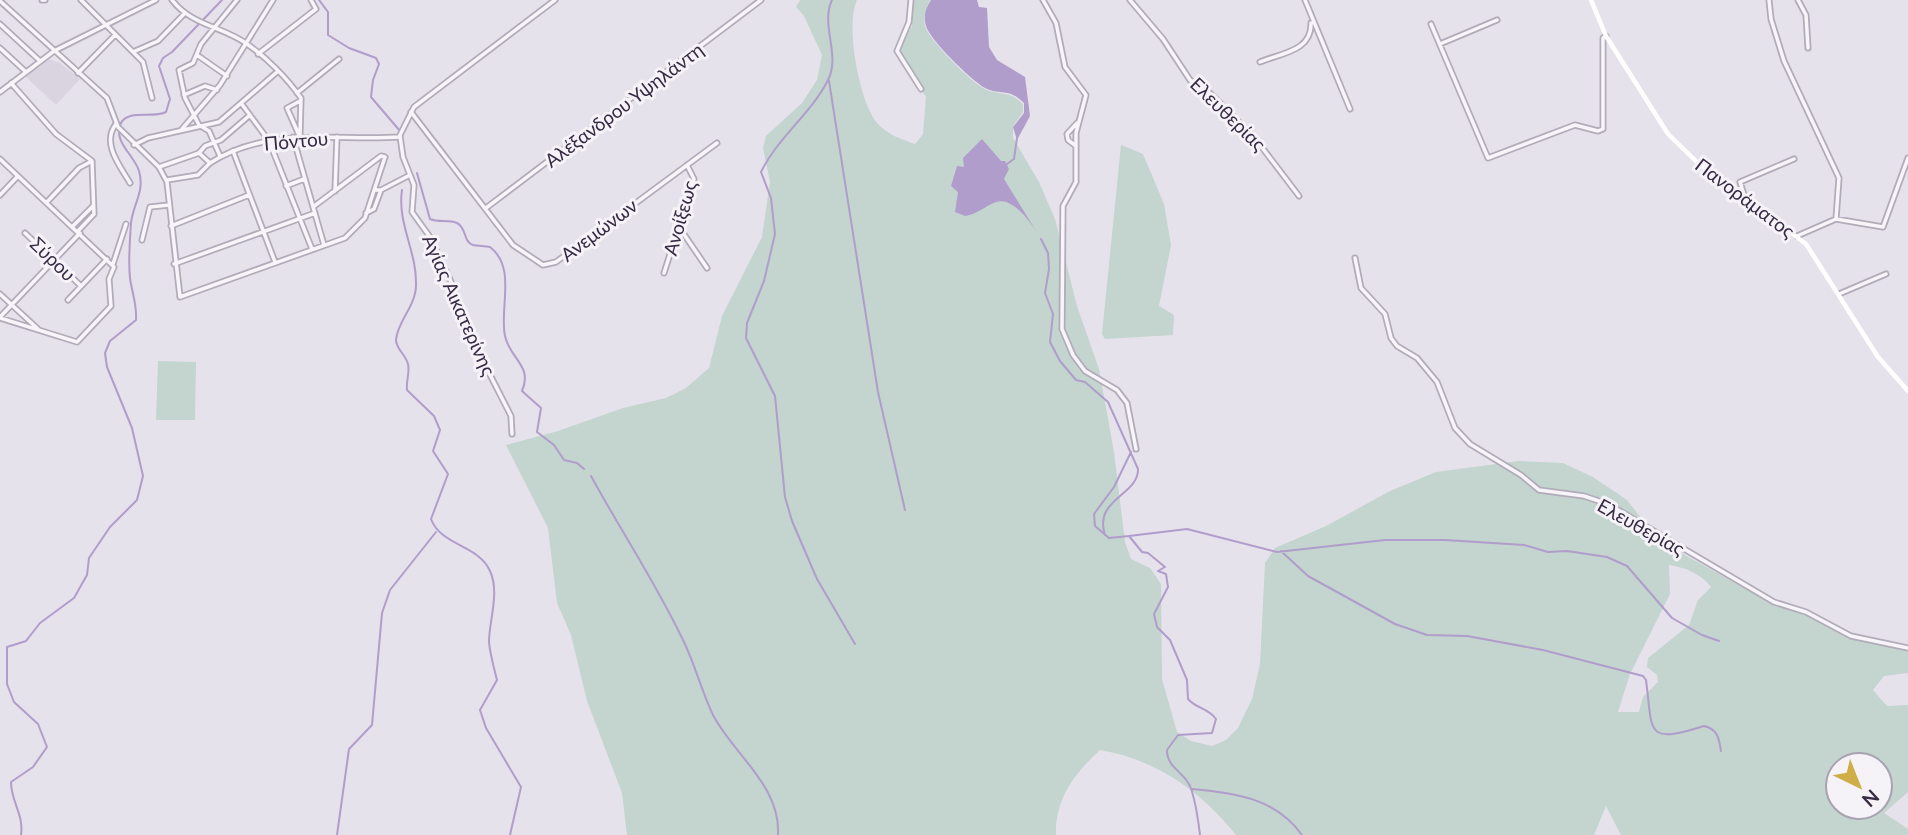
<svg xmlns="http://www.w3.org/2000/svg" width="1908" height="835" viewBox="0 0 1908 835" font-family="Lato,sans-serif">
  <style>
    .built { fill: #dad4e0 }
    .green { fill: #c3d5ce; fill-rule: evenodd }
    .water { fill: #b09dcb }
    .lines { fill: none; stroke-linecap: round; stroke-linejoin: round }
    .stream { stroke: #b09dcb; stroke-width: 2 }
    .minor-casing { stroke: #b2abb9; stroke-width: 7 }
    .tertiary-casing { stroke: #b2abb9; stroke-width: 7 }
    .minor { stroke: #f7f5f9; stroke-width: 3.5 }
    .tertiary { stroke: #f7f5f9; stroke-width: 3.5 }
    .secondary { stroke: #fff; stroke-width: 4.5 }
    .labels { text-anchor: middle; stroke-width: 6; stroke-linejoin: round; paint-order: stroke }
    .street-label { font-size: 19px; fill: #372a43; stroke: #f5f2f8 }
  </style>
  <rect width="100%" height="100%" fill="#e6e2eb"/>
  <!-- built -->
  <path class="built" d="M 49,59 L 60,63 L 80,79 L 56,105 L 25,76 Z"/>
  <!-- green -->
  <path class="green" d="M 800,0 L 857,0 C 845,26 859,101 877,123 C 888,135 901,139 915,144 L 923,134 L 926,97 L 899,51 L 912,26 L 913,0 L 930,0 C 926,9 923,15 925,26 C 928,39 974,86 989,91 C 1004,95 1011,92 1023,104 L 1023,112 L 1013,126 L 1013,138 L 1039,182 L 1055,219 L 1077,306 L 1099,369 L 1114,452 L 1125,542 L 1131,559 L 1150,568 L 1161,584 L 1162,679 L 1177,732 L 1191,741 L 1212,746 L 1226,740 L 1238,728 L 1252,699 L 1260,664 L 1265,563 L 1275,548 L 1326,526 L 1390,491 L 1436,472 L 1519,461 L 1563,463 L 1593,477 L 1627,500 L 1658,540 L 1764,599 L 1793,608 L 1847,636 L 1908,649 L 1908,673 L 1884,676 L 1873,690 L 1887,706 L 1908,705 L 1908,792 L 1884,813 L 1908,829 L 1908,835 L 1621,835 L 1606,806 L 1594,835 L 1236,835 C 1201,791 1155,759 1100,750 C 1074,774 1055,799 1056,835 L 627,835 L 622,793 L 587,701 L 571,635 L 557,603 L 548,528 L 506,445 L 558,431 L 623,408 L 666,398 L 686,388 L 709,368 L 722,316 L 762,237 L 770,182 L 763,148 L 766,136 L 802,103 L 817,80 L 822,55 L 804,16 L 796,7 ZM 1669,565 C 1686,568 1700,573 1711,587 L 1698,600 L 1689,625 L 1648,658 L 1647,667 L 1657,675 L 1658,682 L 1643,697 L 1639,712 L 1618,712 L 1630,674 L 1670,594 ZM 1838,765 L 1880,765 L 1880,807 L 1838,807 Z
    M 1121,145 L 1143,154 L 1164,204 L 1171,245 L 1159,306 L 1174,315 L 1173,335 L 1105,339 L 1102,334 Z
    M 158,361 L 196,362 L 195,420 L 156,420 Z"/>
  <!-- water -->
  <path class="water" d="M 931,0 L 977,0 L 979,7 L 987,8 L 989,47 L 997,60 L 1025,77 L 1030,116 L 1017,140 L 1013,127 L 1024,113 L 1024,103 C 1008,87 1001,96 985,88 C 971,80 930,40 926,26 C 923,15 926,8 931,0 Z
    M 982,139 L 1001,161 L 1005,161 L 1009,169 L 1004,179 L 1041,239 C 1033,226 1014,196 996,202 C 985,206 978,214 965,216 L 955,212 L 958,192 L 951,186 L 957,166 L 964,167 L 963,158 Z"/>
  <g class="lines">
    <!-- stream -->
    <path class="stream" d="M 319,0 L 328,12 L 328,35 L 349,48 L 376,58 L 379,64 L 373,80 L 371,97 L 400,131
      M 832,0 C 820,25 841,55 828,80 C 811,114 778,137 761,172 L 771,198 L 775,234 L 764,281 L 747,323 L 746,338 L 775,396 L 785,497 L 792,521 L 817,579 L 855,644
      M 829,81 L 878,392 L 905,510
      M 1007,164 L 1014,159 L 1017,138
      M 417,173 L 430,219 C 439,223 449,219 457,223 C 467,228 463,242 473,245 C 478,246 485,246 490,247 C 517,268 499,308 505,336 C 510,359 533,366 522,391 L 541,408 L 537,432 L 554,445 L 564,460 L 577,463 L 584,469
      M 402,190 C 397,224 417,251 416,285 C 416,306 397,322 396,340 C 396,349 406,355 408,364 C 410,372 406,381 407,390 L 434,416 L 440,430 L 433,451 L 448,474 L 431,519 C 441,546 479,545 490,571 C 500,592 489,621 489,642 C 490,654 494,668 497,680 L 480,710 L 486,728 L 521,787 L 510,835
      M 1041,239 L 1048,253 L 1049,269 L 1045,293 L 1053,314 L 1050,342 L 1060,361 L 1076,380 L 1085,382 L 1108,402 L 1138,469 C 1139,495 1093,499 1105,535
      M 1131,452 L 1114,487 L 1094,514 L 1095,526 L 1109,538 L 1129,536 L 1142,552 L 1148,553 L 1165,567 L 1158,571 L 1166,574 L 1168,587 L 1154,614 L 1157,627 L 1170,640 L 1187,680 L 1188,699 C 1197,709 1208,708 1216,719 L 1212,733 L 1178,735 L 1167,750 C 1167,768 1183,771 1190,786 C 1196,801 1198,819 1200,835
      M 591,476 C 621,531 656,583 683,640 C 695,664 701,690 713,715 C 734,755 781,786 778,835
      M 1129,536 L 1187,529 L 1277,552 L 1385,540 L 1445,540 L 1524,545 L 1548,552 L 1567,551 L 1607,557 L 1627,566 L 1672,618 L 1702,635 L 1719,641
      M 1281,551 L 1308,576 L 1395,624 L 1427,635 L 1467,636 L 1543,650 L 1643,676 L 1646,680 C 1653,732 1644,745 1704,726 C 1718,729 1719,739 1721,751
      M 1192,789 C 1235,793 1276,798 1302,835
      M 21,835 C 24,814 11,802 11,782 L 33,767 L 47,747 L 38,724 L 14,702 L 7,684 L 7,647 L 26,641 L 40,623 L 74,598 L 87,575 L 89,558 L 110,527 L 137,500 L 143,476 L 132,428 L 107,367 L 105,353 L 110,341 L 136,320 C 137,304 132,293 130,278 C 128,260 130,240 131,223 C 133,204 145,192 139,171 C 135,156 112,141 121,123 C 129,109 153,119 166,112 L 170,99 L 159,66 L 163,58 L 172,52 L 222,0
      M 337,835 L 349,749 L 372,725 L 382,613 L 390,590 L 436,532"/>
    <defs>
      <path id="minor" d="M 42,0 L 45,0
        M 81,0 L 143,62 L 152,98
        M 172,0 C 192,26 222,26 247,44 C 266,57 287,78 301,98 L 300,136
        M 911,0 L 909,22 L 897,51 L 921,89
        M 1043,0 L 1056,23 L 1065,67 L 1086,95 L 1076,133 L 1076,182 L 1063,206 L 1062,329 L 1073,355 L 1085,371 L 1117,390 L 1127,403 L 1136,449
        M 1130,0 L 1163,39 L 1190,80 L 1211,94 L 1254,137 L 1299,196
        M 1305,0 L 1350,109
        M 1769,0 L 1771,19 L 1784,61 L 1839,178 L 1836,219 L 1883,227 L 1908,158
        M 1798,0 L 1806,15 L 1808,48
        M 0,24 L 40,61
        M 1431,24 L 1488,158 L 1575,125 L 1598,131 L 1603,129 L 1603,38 L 1606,36
        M 1440,44 L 1497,20
        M 0,48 L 26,72
        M 133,52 L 158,41 L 184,14
        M 258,54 L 316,9 L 311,0
        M 197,55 L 227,76
        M 1260,62 C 1282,53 1312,51 1311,23
        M 78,73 L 115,35
        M 11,83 L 56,134 L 92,161 L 94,214 L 78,231
        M 0,92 L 54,51
        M 297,93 L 339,59
        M 184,95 L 205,86 L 217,90
        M 241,103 L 269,141 L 312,249
        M 411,112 L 513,245 L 543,265 L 556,262 L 717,143
        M 116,124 C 101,143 120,166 130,183
        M 182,129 L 220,85 L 273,0
        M 299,135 L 287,108 L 300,101
        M 400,136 L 403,157 L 414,185 L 412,212 L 430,237 L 449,277 L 483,361 L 511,416 L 512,434
        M 293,137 L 324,245
        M 134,145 L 148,138 L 219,122 L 277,72
        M 1076,146 L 1068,140 L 1067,134 L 1077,123
        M 233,151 L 275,262
        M 199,153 L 205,146 L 221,140 L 250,115
        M 220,156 L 209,131 L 199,125 L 185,98 L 179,70 L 193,63 L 201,44 L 237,0
        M 0,159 L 114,267 L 109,279 L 111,306 L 77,342 L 0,318
        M 159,167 L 167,182 L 180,297 L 345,238 L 365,218 L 385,157 L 381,156 L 313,207
        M 167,180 L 198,175 L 210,163
        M 286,186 L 304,179
        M 375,190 L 381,190 L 410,175
        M 335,191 L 337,137
        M 0,195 L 18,176
        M 1745,198 L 1740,182 L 1794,159
        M 47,202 L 79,168 L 92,161
        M 486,208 L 761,0
        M 366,213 L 374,209 L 381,190
        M 73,226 L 93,206
        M 171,226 L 249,195
        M 679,227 L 707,268
        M 25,233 L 81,286
        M 1797,236 L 1836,219
        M 142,240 L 150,207 L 169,205
        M 1355,258 L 1361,288 L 1385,314 L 1391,338 L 1397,346 L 1417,358 L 1437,382 L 1455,428 L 1470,444 L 1521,475 L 1539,490 L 1584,496 L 1608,504 L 1774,602 L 1806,612 L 1851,636 L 1908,648
        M 113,264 L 126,224
        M 174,264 L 315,213
        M 664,273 L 694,179 L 687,165
        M 0,294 L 38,329
        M 1839,294 L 1886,274
        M 68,300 L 107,259
        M 0,317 L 80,233"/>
      <path id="tertiary" d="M 0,1 L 107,98 L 118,127 L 159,167 L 199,153 L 210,163 C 267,126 335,141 399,137 L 414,107 L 555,0
        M 54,51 L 156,0"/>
    </defs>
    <!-- minor casing -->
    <use href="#minor" class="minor-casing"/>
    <!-- tertiary casing -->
    <use href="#tertiary" class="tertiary-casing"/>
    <!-- minor -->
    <use href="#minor" class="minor"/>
    <!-- tertiary -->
    <use href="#tertiary" class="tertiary"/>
    <!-- secondary -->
    <path class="secondary" d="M 1591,0 L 1606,36 L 1668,134 L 1699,164 L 1806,244 L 1878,357 L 1908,391"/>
  </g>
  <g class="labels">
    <!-- street labels -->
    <g class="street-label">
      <text transform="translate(624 105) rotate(-37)" y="7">Αλέξανδρου Υψηλάντη</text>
      <text transform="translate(1228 114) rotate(44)" y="7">Ελευθερίας</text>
      <text transform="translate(296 141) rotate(-5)" y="7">Πόντου</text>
      <text transform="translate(1745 198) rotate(37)" y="7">Πανοράματος</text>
      <text transform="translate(680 218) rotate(-74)" y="7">Ανοίξεως</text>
      <text transform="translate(599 230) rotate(-37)" y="7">Ανεμώνων</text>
      <text transform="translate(53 259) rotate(44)" y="7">Σύρου</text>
      <text transform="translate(459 305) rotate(66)" y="7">Αγίας Αικατερίνης</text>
      <text transform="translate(1641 527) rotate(29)" y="7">Ελευθερίας</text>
    </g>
  </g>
  <!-- north arrow -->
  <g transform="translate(1859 786) rotate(137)"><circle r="33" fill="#f5f2f8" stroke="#a9a2b0" stroke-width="2"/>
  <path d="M0-5L12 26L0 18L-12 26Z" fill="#d0ae47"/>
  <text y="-10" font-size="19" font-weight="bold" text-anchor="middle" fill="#372a43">N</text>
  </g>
</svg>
